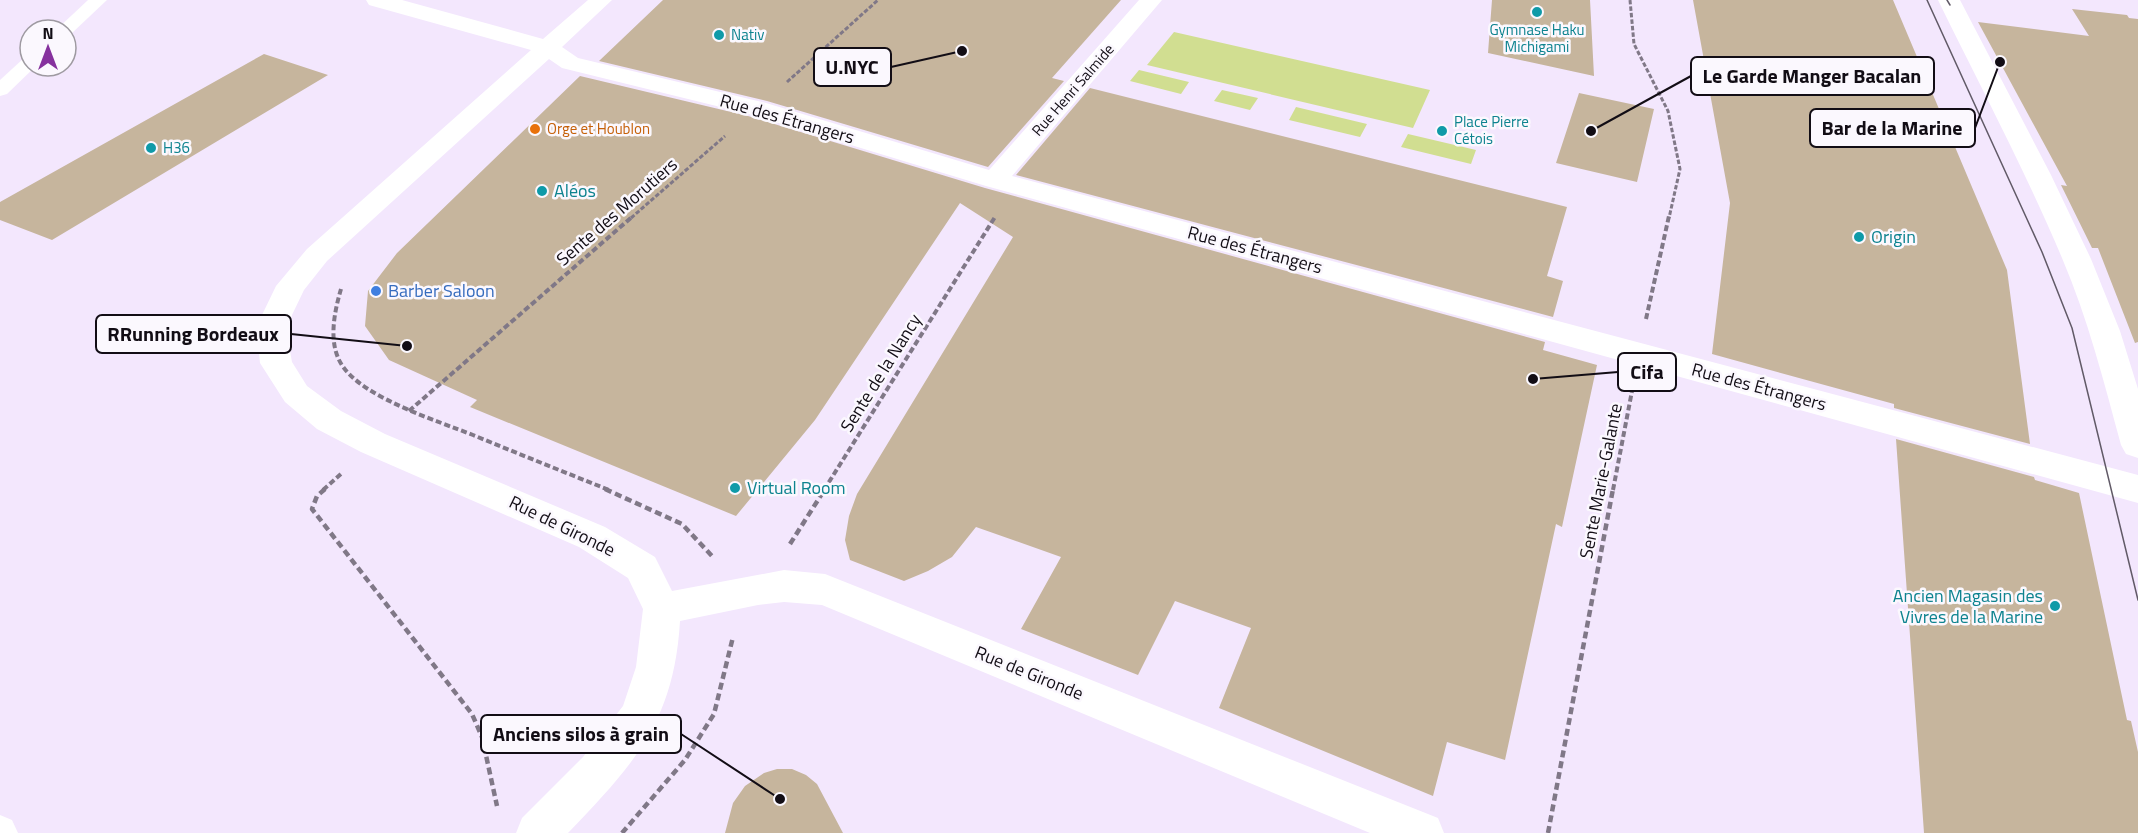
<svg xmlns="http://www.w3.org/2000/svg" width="2138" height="833" viewBox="0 0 2138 833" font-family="'Titillium Web',sans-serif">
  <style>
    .green { fill: #d1de91 }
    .building { fill: #c6b59d }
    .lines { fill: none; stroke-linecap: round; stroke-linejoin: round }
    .path-far2 { stroke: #807887; stroke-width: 3; stroke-dasharray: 4.5 2; stroke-linecap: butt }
    .path-far1 { stroke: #807887; stroke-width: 4; stroke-dasharray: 6 3; stroke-linecap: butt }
    .path { stroke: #807887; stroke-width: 4.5; stroke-dasharray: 7 4; stroke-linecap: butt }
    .service { fill: #fff; fill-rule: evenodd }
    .minor { fill: #fff; fill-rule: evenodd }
    .tertiary { fill: #fff; fill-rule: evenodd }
    .tram { stroke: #615a67; stroke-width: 1.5 }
    .culture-dot { fill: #0f9aa8; stroke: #fbf8fe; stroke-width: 2 }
    .food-dot { fill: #e8710a; stroke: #fbf8fe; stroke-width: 2 }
    .shop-dot { fill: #3f7fe0; stroke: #fbf8fe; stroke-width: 2 }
    .labels { text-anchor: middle; stroke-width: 5; stroke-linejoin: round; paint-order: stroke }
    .far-culture-label { font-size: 15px; fill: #0d838f; stroke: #fbf8fe; text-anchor: start }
    .far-street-label { font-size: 15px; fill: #120d15; stroke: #fbf8fe }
    .far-food-label { font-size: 15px; fill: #c56008; stroke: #fbf8fe; text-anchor: start }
    .street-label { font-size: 18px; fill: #120d15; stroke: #fbf8fe }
    .culture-label { font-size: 18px; fill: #0d838f; stroke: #fbf8fe; text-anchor: start }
    .shop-label { font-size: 18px; fill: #366cbe; stroke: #fbf8fe; text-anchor: start }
    .leader { fill: none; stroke: #120d15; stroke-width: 2 }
    .callout-dot { fill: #120d15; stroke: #fbf8fe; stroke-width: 2 }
    .callout { fill: #fbf8fe; stroke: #120d15; stroke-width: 2 }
    .callout-label { font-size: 20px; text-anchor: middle; font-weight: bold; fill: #120d15 }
  </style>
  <rect width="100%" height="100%" fill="#f3e7fd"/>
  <!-- green -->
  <path class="green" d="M 1174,32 L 1430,90 L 1413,128 L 1147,65 Z
    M 1139,70 L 1189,82 L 1181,94 L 1130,81 Z
    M 1222,90 L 1258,98 L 1250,110 L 1214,101 Z
    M 1296,107 L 1367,124 L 1360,137 L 1289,120 Z
    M 1408,134 L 1476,150 L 1471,164 L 1401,147 Z"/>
  <!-- building -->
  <path class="building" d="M 663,0 L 1121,0 L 1052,78 L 1064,81 L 988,167 L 767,101 L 599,61 Z
    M 1492,0 L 1590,0 L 1594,76 L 1488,53 Z
    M 1693,0 L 1893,0 L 2007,270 L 2030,444 L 1894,408 L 1894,404 L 1712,354 L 1730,203 Z
    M 2072,9 L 2127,15 L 2129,18 L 2138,19 L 2138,342 L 2135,343 L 2098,248 L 2092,248 L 2061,185 L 2067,186 L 1978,22 L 2089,36 Z
    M 264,54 L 328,75 L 52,240 L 0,220 L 0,202 Z
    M 580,76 L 748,116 L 985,188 L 1545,342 L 1543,350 L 1597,365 L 1562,527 L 1556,524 L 1505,760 L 1447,742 L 1433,796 L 1219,708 L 1251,628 L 1175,601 L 1138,675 L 1021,629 L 1061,557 L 976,527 L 952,557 L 928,571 L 904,581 L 850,560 L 845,540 L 849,516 L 857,494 L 1013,237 L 960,203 L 815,420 L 736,516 L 470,407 L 477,400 L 389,360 L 365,326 L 368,291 L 397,253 Z
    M 1090,88 L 1567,207 L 1547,276 L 1563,281 L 1553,317 L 1016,175 Z
    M 1579,93 L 1654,109 L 1637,182 L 1556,163 Z
    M 1896,439 L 2034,477 L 2035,480 L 2079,493 L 2127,720 L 2131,721 L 2138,752 L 2138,833 L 1924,833 Z
    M 777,769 L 792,769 L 806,775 L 817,784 L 843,833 L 725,833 L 733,803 L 745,786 L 764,773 Z"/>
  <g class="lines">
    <!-- path-far2 -->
    <path class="path-far2" d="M 1630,0 L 1634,44 L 1668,111 L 1680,169 L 1669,218
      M 787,82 L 878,0
      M 631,218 L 725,136"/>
    <!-- path-far1 -->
    <path class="path-far1" d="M 341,289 C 334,313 327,346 344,368 C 367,399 438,421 473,435 C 519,454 564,472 609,490
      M 1646,319 L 1669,216
      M 409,411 L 633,216
      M 323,490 L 342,473
      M 824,490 L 995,217
      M 1613,490 L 1632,391"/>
    <!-- path -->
    <path class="path" d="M 325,489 L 317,496 L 312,509 L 472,714 L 482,737 L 497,806
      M 605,489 L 682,524 L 712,556
      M 790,544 L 825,489
      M 622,833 L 685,760 L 714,714 L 733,637
      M 1548,833 L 1613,489"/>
    <!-- service -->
    <path class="service" d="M 88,0 L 107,0 L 71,34 L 66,35 L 66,30 L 56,30 Z
      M 30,57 L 30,66 L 36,66 L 7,94 L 0,96 L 0,80 L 24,58 Z
      M 0,815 L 12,820 L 18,833 L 0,833 Z"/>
    <!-- minor -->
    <path class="minor" d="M 366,0 L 402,0 L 543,39 L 588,0 L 612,0 L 562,47 L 578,58 L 766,103 L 989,170 L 1139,0 L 1162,0 L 1012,176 L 2138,475 L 2138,503 L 986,186 L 749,114 L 562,68 L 549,59 L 327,261 L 304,290 L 292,315 L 287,335 L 292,362 L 307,386 L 341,411 L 385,434 L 605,527 L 655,557 L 672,591 L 784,570 L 825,574 L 1438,818 L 1444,833 L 1370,833 L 822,605 L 784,602 L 758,605 L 680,621 C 674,722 634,764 568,833 L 516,833 L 522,818 L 583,757 L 623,706 L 636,667 L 643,609 L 628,578 L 579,547 L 361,452 L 317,429 L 285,402 L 260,363 L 257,335 L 262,315 L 276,286 L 307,249 L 531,50 L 369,5 Z"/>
    <!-- tertiary -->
    <path class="tertiary" d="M 1938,0 L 1960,0 L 2051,175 L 2091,259 L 2120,331 L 2138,389 L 2138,458 L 2126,454 L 2121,445 C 2104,382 2088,319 2062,258 C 2025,170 1980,86 1938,0 Z"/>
    <!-- tram -->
    <path class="tram" d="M 1927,0 L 2042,252 L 2072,328 L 2138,600
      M 1947,0 L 1950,5"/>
  </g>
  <!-- markers -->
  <g class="culture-dot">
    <circle cx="1537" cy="12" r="6"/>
    <circle cx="719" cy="35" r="6"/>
    <circle cx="1442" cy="131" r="6"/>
    <circle cx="151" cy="148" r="6"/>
    <circle cx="542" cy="191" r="6"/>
    <circle cx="1859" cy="237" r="6"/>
    <circle cx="735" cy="488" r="6"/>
    <circle cx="2055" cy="606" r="6"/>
  </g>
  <circle class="food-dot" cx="535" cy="129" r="6"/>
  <circle class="shop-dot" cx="376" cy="291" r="6"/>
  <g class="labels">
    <!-- far-culture labels -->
    <g class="far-culture-label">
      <text x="1537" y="35" text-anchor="middle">Gymnase Haku<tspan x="1537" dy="17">Michigami</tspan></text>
      <text x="731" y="40">Nativ</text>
      <text x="1454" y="127">Place Pierre<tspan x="1454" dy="17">Cétois</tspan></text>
      <text x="163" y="153">H36</text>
    </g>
    <!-- far-street labels -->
    <g class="far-street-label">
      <text transform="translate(1073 90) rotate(-49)" y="5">Rue Henri Salmide</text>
    </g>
    <!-- far-food labels -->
    <g class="far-food-label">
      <text x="547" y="134">Orge et Houblon</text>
    </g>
    <!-- street labels -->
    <g class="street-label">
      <text transform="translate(787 119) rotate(16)" y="6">Rue des Étrangers</text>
      <text transform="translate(617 212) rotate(-41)" y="6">Sente des Morutiers</text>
      <text transform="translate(1255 250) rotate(15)" y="6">Rue des Étrangers</text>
      <text transform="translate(881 373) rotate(-58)" y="6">Sente de la Nancy</text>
      <text transform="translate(1759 387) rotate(15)" y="6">Rue des Étrangers</text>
      <text transform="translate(1601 481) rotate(-79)" y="6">Sente Marie-Galante</text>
      <text transform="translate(562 526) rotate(26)" y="6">Rue de Gironde</text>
      <text transform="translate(1029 673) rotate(22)" y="6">Rue de Gironde</text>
    </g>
    <!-- culture labels -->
    <g class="culture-label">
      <text x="554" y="197">Aléos</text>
      <text x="1871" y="243">Origin</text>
      <text x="747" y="494">Virtual Room</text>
      <text x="2043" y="602" text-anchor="end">Ancien Magasin des<tspan x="2043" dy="21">Vivres de la Marine</tspan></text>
    </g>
    <!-- shop labels -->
    <g class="shop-label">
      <text x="388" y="297">Barber Saloon</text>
    </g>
  </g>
  <!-- callouts -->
  <path class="leader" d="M962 51L891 67M1591 131L1691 76M2000 62L1975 128M407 346L291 334M1533 379L1618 372M780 799L681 734"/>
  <g class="callout-dot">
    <circle cx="962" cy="51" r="6"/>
    <circle cx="1591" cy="131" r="6"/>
    <circle cx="2000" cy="62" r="6"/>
    <circle cx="407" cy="346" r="6"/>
    <circle cx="1533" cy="379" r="6"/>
    <circle cx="780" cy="799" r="6"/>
  </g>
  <g class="callout">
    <rect x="814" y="48" width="77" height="38" rx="6"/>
    <rect x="1691" y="57" width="243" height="38" rx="6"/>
    <rect x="1810" y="109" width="165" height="38" rx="6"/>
    <rect x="96" y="315" width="195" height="38" rx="6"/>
    <rect x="1618" y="353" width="58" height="38" rx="6"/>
    <rect x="481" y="715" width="200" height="38" rx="6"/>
  </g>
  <g class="callout-label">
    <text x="852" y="74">U.NYC</text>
    <text x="1812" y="83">Le Garde Manger Bacalan</text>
    <text x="1892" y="135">Bar de la Marine</text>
    <text x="193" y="341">RRunning Bordeaux</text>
    <text x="1647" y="379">Cifa</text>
    <text x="581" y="741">Anciens silos à grain</text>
  </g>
  <!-- north arrow -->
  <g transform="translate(48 48)"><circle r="28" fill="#fbf8fe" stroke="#9e9aa1" stroke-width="1.5"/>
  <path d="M0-4.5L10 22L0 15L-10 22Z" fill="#86319e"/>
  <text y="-9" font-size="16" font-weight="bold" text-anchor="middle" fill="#120d15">N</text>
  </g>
</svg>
